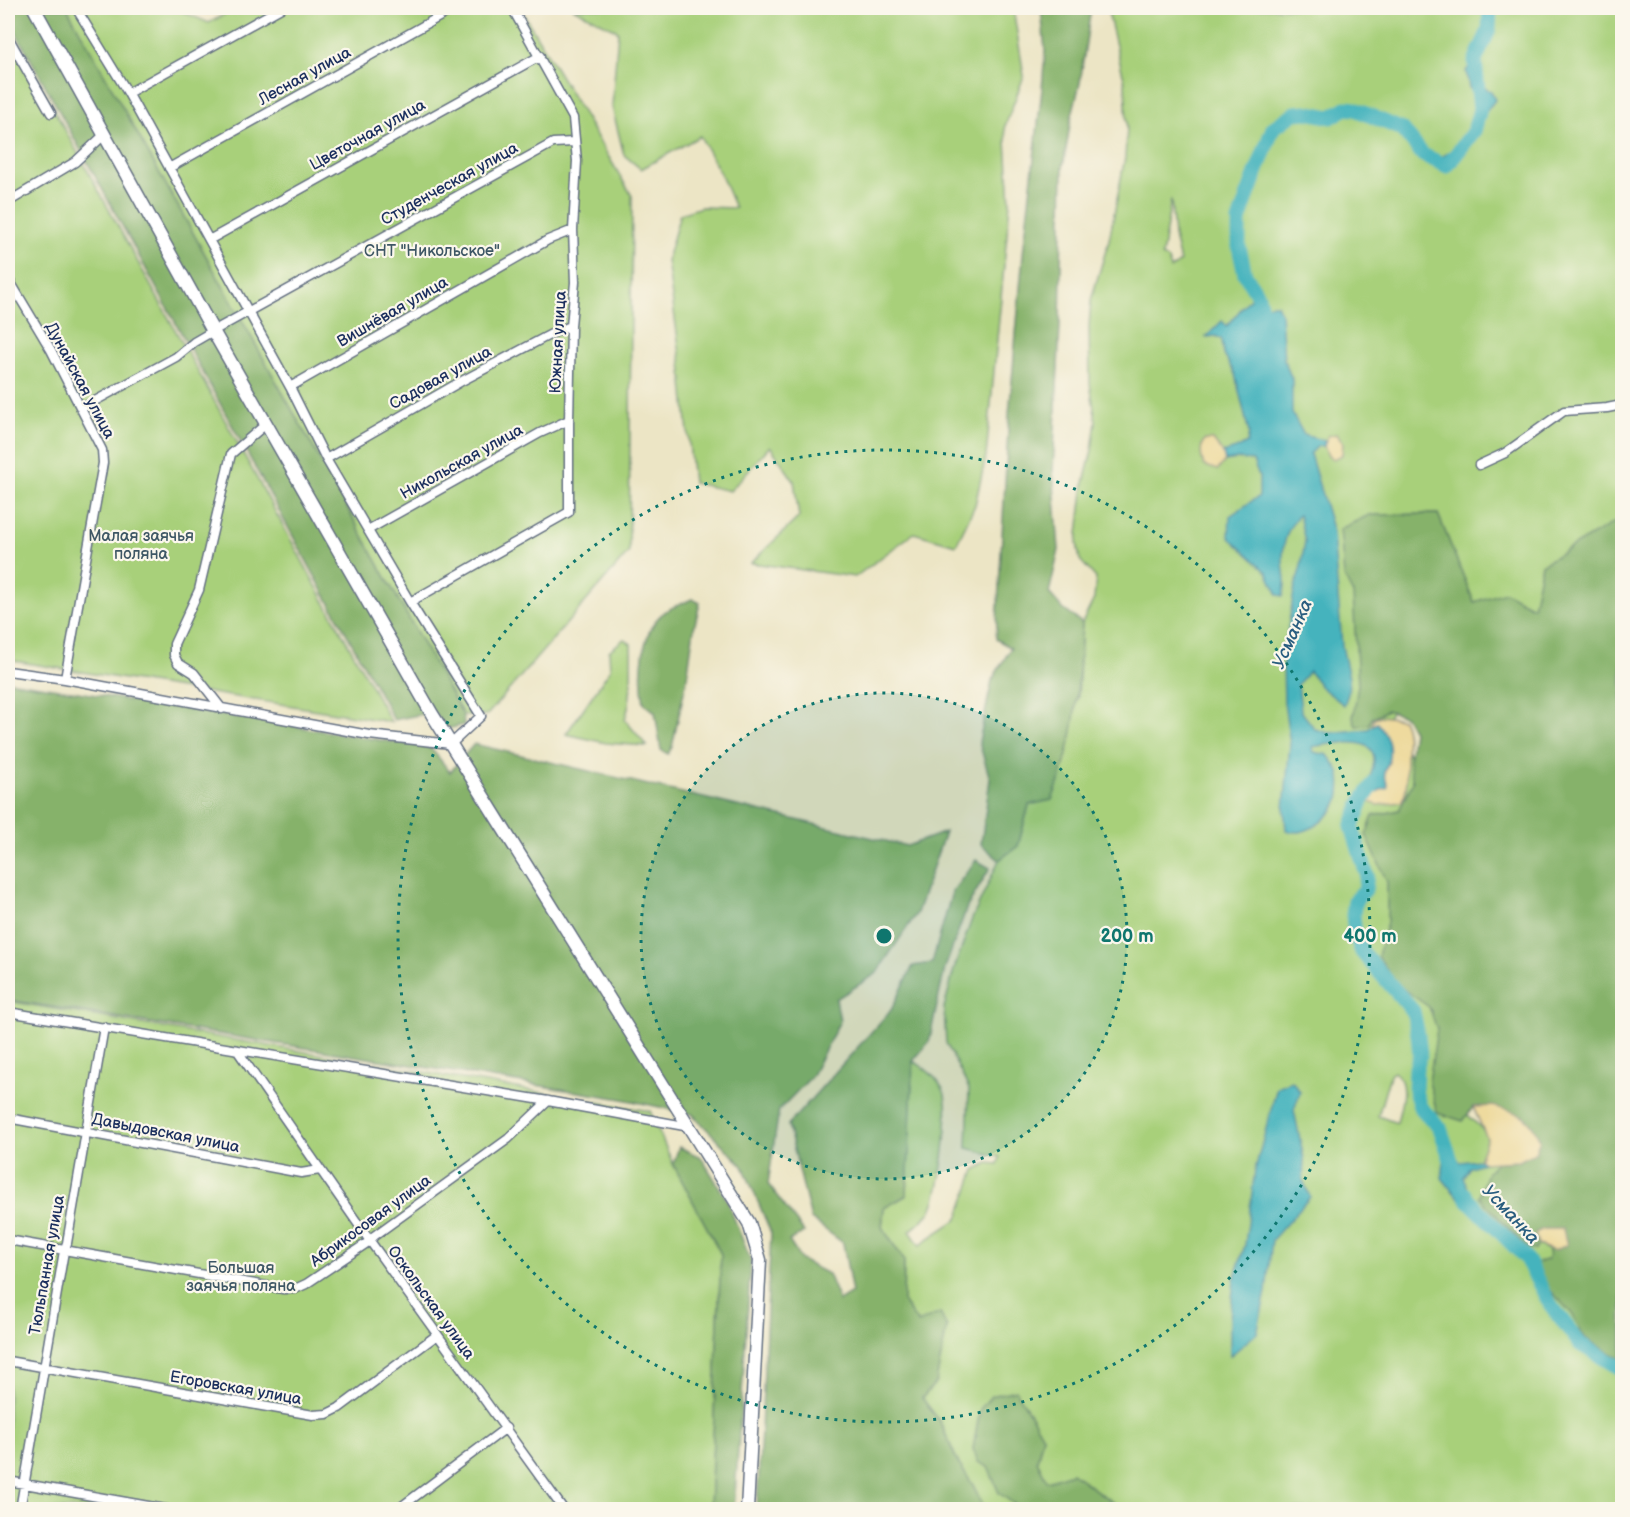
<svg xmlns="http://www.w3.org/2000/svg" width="1630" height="1517" viewBox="0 0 1630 1517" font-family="'Balsamiq Sans',sans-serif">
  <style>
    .green { fill: #a8d07a; stroke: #62806c; stroke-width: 1.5; fill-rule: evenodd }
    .forest { fill: #86b26a; stroke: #507064; stroke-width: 1.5 }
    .sand { fill: #eeda9e; stroke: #84847e; stroke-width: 1.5 }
    .water { fill: #44b3bd; stroke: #30718e; stroke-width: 1.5 }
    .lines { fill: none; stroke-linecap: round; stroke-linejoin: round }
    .river { stroke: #44b3bd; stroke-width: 15 }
    .street-casing { stroke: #646f82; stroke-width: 11 }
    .secondary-casing { stroke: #646f82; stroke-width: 15 }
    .street { stroke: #fff; stroke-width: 8 }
    .secondary { stroke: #fff; stroke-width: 12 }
    .ring { fill: none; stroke: #0f766e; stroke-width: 3; stroke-dasharray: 3 6 }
    .labels { text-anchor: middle; stroke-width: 4.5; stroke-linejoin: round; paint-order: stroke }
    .street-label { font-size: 16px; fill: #1b2f5e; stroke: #fbf7ec }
    .park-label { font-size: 16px; fill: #3e5765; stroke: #fbf7ec }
    .water-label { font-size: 18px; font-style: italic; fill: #295d7f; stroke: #fbf7ec }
    .centre { fill: #0f766e; stroke: #fbf7ec; stroke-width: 3 }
    .ring-label { font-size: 18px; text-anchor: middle; font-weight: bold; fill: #0f766e; stroke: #fbf7ec; stroke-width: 4.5; stroke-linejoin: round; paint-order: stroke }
  </style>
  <rect width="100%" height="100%" fill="#fbf7ec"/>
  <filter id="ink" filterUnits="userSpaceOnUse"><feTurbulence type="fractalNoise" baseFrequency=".0167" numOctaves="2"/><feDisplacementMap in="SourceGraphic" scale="12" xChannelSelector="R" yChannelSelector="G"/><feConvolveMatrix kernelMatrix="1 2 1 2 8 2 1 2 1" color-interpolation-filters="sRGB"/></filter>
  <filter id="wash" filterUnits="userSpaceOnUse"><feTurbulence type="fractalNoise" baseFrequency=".008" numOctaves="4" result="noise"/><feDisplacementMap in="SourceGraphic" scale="24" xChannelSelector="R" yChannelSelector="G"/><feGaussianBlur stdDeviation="1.35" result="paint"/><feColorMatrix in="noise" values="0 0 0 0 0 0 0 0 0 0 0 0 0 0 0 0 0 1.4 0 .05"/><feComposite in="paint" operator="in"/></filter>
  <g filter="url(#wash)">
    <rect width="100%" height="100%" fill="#ece5c5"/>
    <!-- green -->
    <path class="green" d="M 67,8 L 174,8 L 209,23 L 236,8 L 520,8 L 632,196 L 629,552 L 487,715 L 463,715 Z
      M 573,8 L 1013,8 L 1024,76 L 1005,126 L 1010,202 L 986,456 L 975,505 L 956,545 L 914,533 L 855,577 L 751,563 L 799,517 L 794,481 L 770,446 L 730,491 L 693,483 L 681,362 L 667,260 L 680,214 L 701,207 L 735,208 L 721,175 L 700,136 L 641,169 L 624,155 L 612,107 L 618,31 Z
      M 1107,8 L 1622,8 L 1622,732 L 1514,703 L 1438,514 L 1369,515 L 1364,518 L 1394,706 L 1388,717 L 1393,734 L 1407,751 L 1413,764 L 1423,986 L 1467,1114 L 1486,1133 L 1622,1339 L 1622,1509 L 1122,1509 L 1072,1473 L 1047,1482 L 1037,1461 L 1043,1436 L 979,1455 L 1030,1509 L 949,1509 L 959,1464 L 940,1422 L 922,1398 L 936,1382 L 918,1323 L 903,1302 L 904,1260 L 882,1228 L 884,1208 L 907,1195 L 913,1061 C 924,1067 936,1077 943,1089 C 952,1106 941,1195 930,1212 C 924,1220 917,1225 910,1231 L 920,1246 L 929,1238 L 958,1219 L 975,1170 L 988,1163 L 998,1164 L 1000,1157 L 967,1148 L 969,1089 L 946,1043 L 944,1008 L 955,966 L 972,919 L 999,860 L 1018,846 L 1029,805 L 1078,697 L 1082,623 L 1094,599 L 1096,578 L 1080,560 L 1077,543 L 1084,483 L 1092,450 L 1096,421 L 1090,384 L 1089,327 L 1091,300 L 1109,240 L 1125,158 L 1127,127 L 1125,83 ZM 1171,199 L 1174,236 L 1180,262 L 1171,269 L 1168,260 L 1162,256 ZM 1394,1072 C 1410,1084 1400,1106 1397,1123 L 1378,1116 L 1390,1075 Z
      M 8,26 L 391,722 L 8,660 Z
      M 624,639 L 631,644 C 631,672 633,693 625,720 L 647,746 L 606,743 L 566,734 L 610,670 L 609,651 Z
      M 8,1001 L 650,1111 L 673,1164 L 721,1254 L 710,1509 L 8,1509 Z"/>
    <!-- forest -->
    <path class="forest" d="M 8,8 L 67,8 L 463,715 L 464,725 L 447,729 L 433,712 L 394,720 L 8,18 Z
      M 1041,8 L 1091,8 L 1080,83 L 1071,119 L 1063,167 L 1060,325 L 1053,471 L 1059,550 L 1049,593 L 1063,609 L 1082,623 C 1078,686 1077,741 1052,800 L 1029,805 L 1018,846 L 999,860 L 981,844 L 990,779 L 979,742 L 992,680 L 1011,648 L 996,639 L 1009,414 L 1023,254 L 1042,89 L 1045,51 Z
      M 1438,514 L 1474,602 L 1505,592 L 1533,607 L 1542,564 L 1622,518 L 1622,1360 L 1585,1338 L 1572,1314 L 1541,1280 L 1534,1264 L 1548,1259 L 1549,1250 L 1538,1245 L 1535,1250 L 1526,1247 L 1479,1197 L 1487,1172 L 1497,1162 L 1519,1161 L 1473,1107 L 1463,1121 L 1437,1113 L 1429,1082 L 1437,1029 L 1429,1007 L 1396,984 L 1378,956 L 1387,922 L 1387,882 L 1366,835 L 1373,816 L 1399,810 L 1413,782 L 1409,761 L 1413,731 L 1405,716 L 1387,710 L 1372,718 L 1369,725 L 1356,726 L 1353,718 L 1358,685 L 1353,594 L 1344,576 L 1340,529 L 1369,515 Z
      M 692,599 L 700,603 L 694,628 L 687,678 L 672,747 L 668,754 L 661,750 L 655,712 L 644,703 C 639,676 640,628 666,611 C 674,606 684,603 692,599 Z
      M 8,681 L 431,748 L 450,772 L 474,744 L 907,846 L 945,832 L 917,913 L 876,974 L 836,999 L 840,1021 L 811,1077 L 779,1110 L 768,1184 L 804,1232 L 789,1241 L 801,1260 L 828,1274 L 839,1301 L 852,1293 L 843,1243 L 811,1219 L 788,1125 L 891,1010 L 913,966 L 932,963 L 952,892 L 976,860 L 990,868 L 967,907 L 945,968 L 929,1042 L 913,1061 L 907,1195 L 884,1208 L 882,1227 L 904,1260 L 903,1302 L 918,1323 L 940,1313 L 947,1327 L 936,1382 L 922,1398 L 940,1422 L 958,1463 L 973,1485 L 985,1509 L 757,1509 L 771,1233 L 743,1166 L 692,1114 L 622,1099 L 8,1000 Z
      M 679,1147 L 701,1157 L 726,1198 L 751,1261 L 734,1509 L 710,1509 L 721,1254 L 673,1164 Z
      M 1016,1390 L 1043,1436 L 1037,1461 L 1047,1481 L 1072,1473 L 1122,1509 L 1021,1509 L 999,1493 L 988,1467 L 978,1462 L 973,1449 L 980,1409 L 991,1396 Z"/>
    <!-- sand -->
    <path class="sand" d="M 1336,434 L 1343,443 L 1342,455 L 1333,459 L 1328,456 L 1324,446 L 1328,436 Z
      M 1205,440 L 1213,440 L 1223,453 L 1225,461 L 1218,470 L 1204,466 C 1201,456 1199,448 1205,440 Z
      M 1381,716 L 1402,719 C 1409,733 1406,745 1406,760 C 1405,776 1410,788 1401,802 L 1378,805 L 1369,802 L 1368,799 C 1386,784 1380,779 1389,762 L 1377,723 L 1372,725 L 1374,718 Z
      M 1492,1106 C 1519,1113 1528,1112 1540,1140 L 1535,1153 L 1519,1161 L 1483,1163 L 1479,1160 L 1487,1138 L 1473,1107 Z
      M 1543,1229 L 1563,1229 L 1567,1245 L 1554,1251 L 1538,1245 L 1535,1233 Z"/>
    <!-- water -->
    <path class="water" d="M 1473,62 L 1481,72 L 1479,85 L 1491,91 L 1495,100 L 1486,112 L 1476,112 L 1473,90 L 1469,88 L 1466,71 Z
      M 1457,147 L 1463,147 L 1463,153 L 1450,165 L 1450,170 L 1441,171 L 1433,162 Z
      M 1258,296 L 1266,306 L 1272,304 L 1277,304 L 1281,313 L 1284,360 L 1292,379 L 1292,413 L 1304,435 L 1325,441 L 1324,446 L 1318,446 L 1310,454 L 1333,532 L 1342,646 L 1349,678 L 1348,694 L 1344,705 L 1321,687 L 1309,671 L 1298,684 L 1301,711 L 1315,729 L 1328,733 L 1368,729 L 1377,723 C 1391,738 1393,753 1384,772 L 1388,787 L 1378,791 L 1368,799 L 1361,796 C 1394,736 1359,739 1312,747 L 1314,752 L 1328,755 C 1332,761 1339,769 1340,775 C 1341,782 1341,798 1337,804 C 1327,820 1305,838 1286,830 L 1284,808 L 1290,744 L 1284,703 L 1283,660 L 1294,591 L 1301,566 L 1305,541 L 1299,515 C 1287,527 1282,545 1283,563 C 1284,575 1287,583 1283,596 L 1278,595 L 1267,572 L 1229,537 L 1230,516 L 1259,496 L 1259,477 L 1253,461 L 1238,459 L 1225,461 L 1223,453 L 1236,449 L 1247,443 L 1249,433 L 1235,374 L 1224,355 L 1222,340 L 1216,336 L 1206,337 L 1222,321 L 1227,326 L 1251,297 Z
      M 1292,1081 L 1300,1092 L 1294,1110 L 1304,1159 L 1303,1180 L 1310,1197 L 1272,1240 L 1266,1292 L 1257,1333 L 1230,1356 L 1230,1319 L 1234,1280 L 1245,1245 L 1255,1170 L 1277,1087 Z
      M 1445,1153 L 1453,1153 L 1460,1162 L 1479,1160 L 1483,1163 L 1470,1167 L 1463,1177 L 1471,1195 L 1478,1205 L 1473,1212 L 1465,1206 L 1442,1178 Z"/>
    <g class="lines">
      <!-- river -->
      <path class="river" d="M 1263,317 L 1258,296 L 1245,274 L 1239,247 L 1239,221 L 1246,200 L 1273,128 L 1295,113 L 1306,112 L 1331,117 L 1346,108 L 1355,109 L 1403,130 L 1423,155 L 1447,166 L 1474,131 L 1480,109 L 1475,61 L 1489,30 L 1490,8
        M 1375,782 L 1362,801 L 1352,827 L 1367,875 L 1365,890 L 1355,900 L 1353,915 L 1355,934 L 1362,952 L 1413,1011 L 1418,1035 L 1420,1055 L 1416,1068 L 1415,1091 L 1420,1107 L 1440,1128 L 1455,1172
        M 1465,1194 L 1467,1199 L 1525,1257 L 1550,1304 L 1580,1344 L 1622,1369"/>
    </g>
  </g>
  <g filter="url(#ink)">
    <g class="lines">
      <defs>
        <path id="street" d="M 8,37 L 51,113
          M 128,93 L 281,8
          M 169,168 L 455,8
          M 8,202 L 75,162 L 105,134
          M 209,240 L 540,56
          M 8,278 L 51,350 L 102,450 L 103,463 L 65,679
          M 290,387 L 548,240 L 573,230
          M 82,408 L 176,357 L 194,342 L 213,331 L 553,143 L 574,142
          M 326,459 L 460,382 L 555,332 L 571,326
          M 1479,465 L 1505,453 L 1564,411 L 1607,408 L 1622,405
          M 368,530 L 540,433 L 569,420
          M 410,602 L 569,512 L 569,420 L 571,326 L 575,282 L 573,230 L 577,161 L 573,118 L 512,8
          M 8,671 L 65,679 L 369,735 L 451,744 L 481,716 L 410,602 L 326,459 L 290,387 L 128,93 L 76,8
          M 222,709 L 194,673 L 178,663 L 174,655 L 174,644 L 199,590 L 231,454 L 266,424
          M 8,1012 L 548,1101 L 690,1127
          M 237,1050 L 370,1241 L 564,1510
          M 8,1118 L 301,1173 L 320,1170
          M 8,1240 L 283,1289 L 295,1289 L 306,1284 L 370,1241 L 374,1236 L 508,1139 L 548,1101
          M 8,1361 L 313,1415 L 327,1414 L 339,1408 L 437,1335
          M 8,1481 L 171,1510
          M 20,1510 L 64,1251 L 67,1243 L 104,1027
          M 397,1510 L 506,1428"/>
        <path id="secondary" d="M 34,8 L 213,331 L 432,714 L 749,1223 L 760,1260 L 747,1510"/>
      </defs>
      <!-- street casing -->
      <use href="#street" class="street-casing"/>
      <!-- secondary casing -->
      <use href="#secondary" class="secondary-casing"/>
      <!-- street -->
      <use href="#street" class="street"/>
      <!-- secondary -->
      <use href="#secondary" class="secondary"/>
    </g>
  </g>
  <!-- distance rings -->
  <circle cx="884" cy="936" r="243" fill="#0f766e" fill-opacity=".12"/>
  <g class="ring">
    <circle cx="884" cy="936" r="243"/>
    <circle cx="884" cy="936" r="486"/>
  </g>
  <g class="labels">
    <!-- street labels -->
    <g class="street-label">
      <text transform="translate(304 75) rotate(-29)" y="6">Лесная улица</text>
      <text transform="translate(367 134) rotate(-29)" y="6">Цветочная улица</text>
      <text transform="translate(449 183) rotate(-29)" y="6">Студенческая улица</text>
      <text transform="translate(392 311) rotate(-30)" y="6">Вишнёвая улица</text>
      <text transform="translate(557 342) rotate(-87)" y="6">Южная улица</text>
      <text transform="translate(440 377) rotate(-29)" y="6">Садовая улица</text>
      <text transform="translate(81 380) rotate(62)" y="6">Дунайская улица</text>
      <text transform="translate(461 461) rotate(-29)" y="6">Никольская улица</text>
      <text transform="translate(166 1132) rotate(11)" y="6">Давыдовская улица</text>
      <text transform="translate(370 1220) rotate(-36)" y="6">Абрикосовая улица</text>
      <text transform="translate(46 1265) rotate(-80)" y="6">Тюльпанная улица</text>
      <text transform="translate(432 1302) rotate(54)" y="6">Оскольская улица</text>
      <text transform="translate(236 1387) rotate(10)" y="6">Егоровская улица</text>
    </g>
    <!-- park labels -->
    <g class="park-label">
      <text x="432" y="256">СНТ "Никольское"</text>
      <text x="141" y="541">Малая заячья<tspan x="141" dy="18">поляна</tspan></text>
      <text x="241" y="1273">Большая<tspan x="241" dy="18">заячья поляна</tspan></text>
    </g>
    <!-- water labels -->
    <g class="water-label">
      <text transform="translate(1292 634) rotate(-66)" y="6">Усманка</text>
      <text transform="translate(1511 1214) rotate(47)" y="6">Усманка</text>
    </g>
  </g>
  <circle cx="884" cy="936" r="9" class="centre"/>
  <g class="ring-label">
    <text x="1127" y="942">200 m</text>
    <text x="1370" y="942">400 m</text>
  </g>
  <!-- margin -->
  <rect width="1630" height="1517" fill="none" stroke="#fbf7ec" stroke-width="30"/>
</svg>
